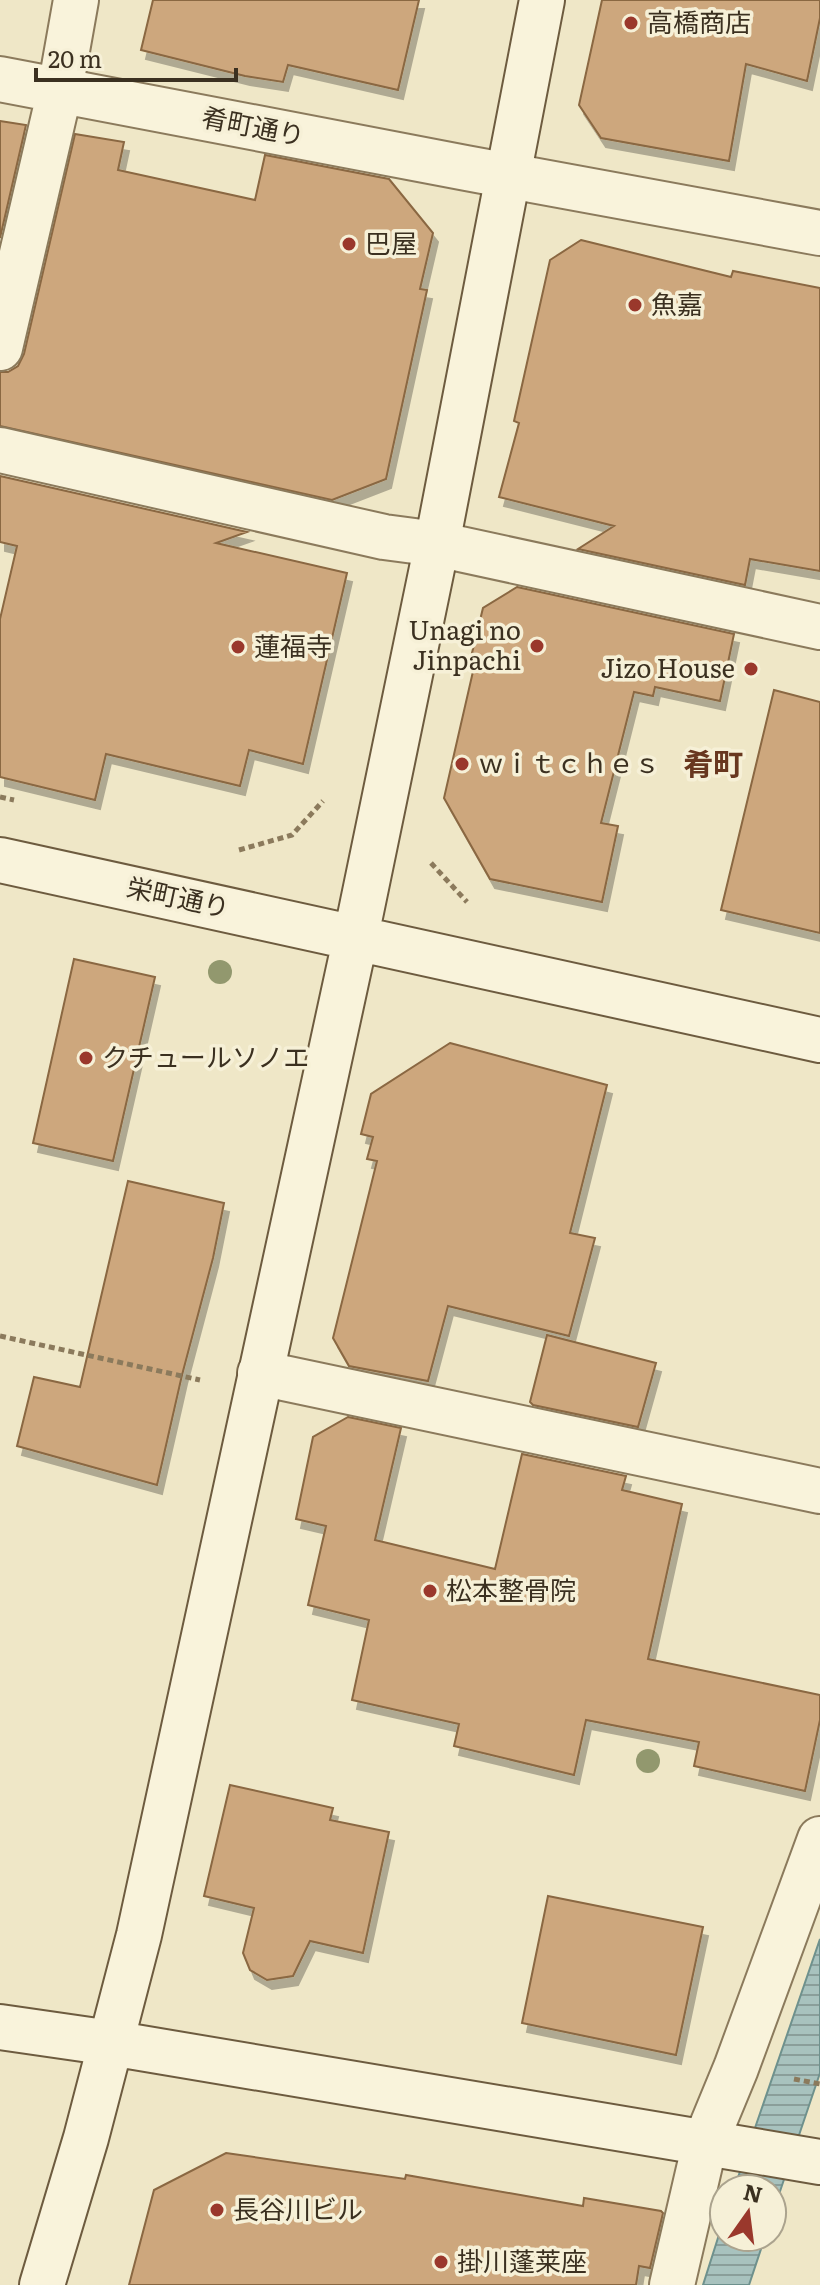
<svg xmlns="http://www.w3.org/2000/svg" width="820" height="2285" viewBox="0 0 820 2285" font-family="Literata,'Noto Sans JP',serif">
  <style>
    .water { fill: url(#water-rules); stroke: #6e918d; stroke-width: 2 }
    .building { fill: #cda77d; stroke: #8a6742; stroke-width: 2; filter: url(#shadow) }
    .lines { fill: none; stroke-linecap: round; stroke-linejoin: round }
    .street-casing { stroke: #8b7a5c; stroke-width: 48 }
    .secondary-casing { stroke: #6d5b3f; stroke-width: 48 }
    .path { stroke: #8b7a5c; stroke-width: 5; stroke-dasharray: 6 4; stroke-linecap: butt }
    .street { stroke: #f9f3db; stroke-width: 44 }
    .secondary { stroke: #f9f3db; stroke-width: 44 }
    .tree { fill: #92986e }
    .poi-dot { fill: #9a382c; stroke: #f6f0d7; stroke-width: 3 }
    .labels { text-anchor: middle; stroke-width: 7; stroke-linejoin: round; paint-order: stroke }
    .poi-label { font-size: 26px; fill: #3b3020; stroke: #f6f0d7; text-anchor: start }
    .street-label { font-size: 26px; fill: #3b3020; stroke: #f6f0d7 }
    .quarter-label { font-size: 30px; font-weight: bold; fill: #68371f; stroke: #f6f0d7 }
  </style>
  <defs>
    <pattern id="water-rules" width="6" height="5" patternUnits="userSpaceOnUse" patternTransform="scale(2)"><rect width="6" height="5" fill="#a8c2be"/><path d="M0 2.5h6" fill="none" stroke="#8a9e9a"/></pattern>
    <filter id="shadow"><feDropShadow dx="5" dy="9" stdDeviation="0" flood-color="#0004"/></filter>
  </defs>
  <rect width="100%" height="100%" fill="#efe7c7"/>
  <!-- water -->
  <path class="water" d="M 820,1939 L 820,2073 L 772,2215 L 772,2189 L 734,2189 Z
    M 724,2219 L 724,2237 L 765,2237 L 749,2285 L 703,2285 Z"/>
  <!-- building -->
  <path class="building" d="M 153,0 L 419,0 L 398,90 L 288,65 L 283,82 L 245,76 L 141,50 Z
    M 602,0 L 820,0 L 820,18 L 807,81 L 746,64 L 729,161 L 601,138 L 579,105 Z
    M 0,121 L 26,125 L 0,238 Z
    M 75,134 L 124,142 L 118,170 L 255,200 L 265,155 L 389,179 L 433,233 L 420,289 L 427,290 L 386,479 L 332,500 L 0,426 L 0,372 L 8,372 L 18,366 L 24,354 Z
    M 581,240 L 731,277 L 733,271 L 820,288 L 820,571 L 750,559 L 745,585 L 578,549 L 614,526 L 499,497 L 519,423 L 514,421 L 550,260 Z
    M 0,476 L 247,532 L 216,543 L 347,573 L 303,764 L 249,750 L 240,786 L 106,754 L 95,800 L 0,777 L 0,619 L 17,546 L 0,542 Z
    M 517,587 L 734,634 L 720,701 L 655,687 L 653,696 L 634,692 L 601,823 L 618,826 L 602,902 L 490,879 L 444,798 L 477,654 L 472,653 L 483,608 Z
    M 774,690 L 820,702 L 820,933 L 721,910 Z
    M 74,959 L 155,977 L 113,1161 L 33,1143 Z
    M 450,1043 L 607,1085 L 570,1233 L 595,1238 L 569,1336 L 448,1306 L 428,1381 L 349,1366 L 333,1338 L 377,1161 L 367,1159 L 373,1137 L 361,1134 L 371,1094 Z
    M 128,1181 L 224,1203 L 213,1258 L 182,1375 L 157,1485 L 17,1446 L 34,1377 L 80,1387 Z
    M 547,1335 L 656,1363 L 638,1427 L 533,1405 L 530,1402 Z
    M 348,1417 L 401,1428 L 375,1540 L 495,1569 L 522,1454 L 626,1476 L 622,1490 L 682,1504 L 648,1659 L 820,1695 L 820,1720 L 805,1791 L 694,1766 L 699,1742 L 586,1720 L 574,1775 L 454,1746 L 459,1724 L 352,1700 L 369,1620 L 308,1605 L 326,1526 L 296,1519 L 313,1437 Z
    M 230,1785 L 333,1808 L 330,1820 L 389,1832 L 363,1953 L 310,1941 L 293,1976 L 267,1980 L 250,1970 L 243,1953 L 254,1908 L 204,1896 Z
    M 548,1896 L 703,1927 L 676,2055 L 522,2023 Z
    M 226,2153 L 405,2179 L 406,2175 L 583,2206 L 584,2198 L 661,2211 L 663,2213 L 650,2268 L 639,2266 L 636,2285 L 129,2285 L 154,2190 Z"/>
  <g class="lines">
    <defs>
      <path id="street" d="M 0,79 L 466,168 L 820,233
        M 0,348 L 60,90 L 76,0
        M 0,450 L 384,537 L 437,544 L 820,627
        M 260,1373 L 820,1491
        M 672,2285 L 705,2143 L 736,2068 L 820,1839"/>
      <path id="secondary" d="M 0,860 L 820,1040
        M 0,2027 L 111,2043 L 820,2162
        M 42,2285 L 86,2138 L 139,1935 L 356,936 L 437,544 L 542,0"/>
    </defs>
    <!-- street casing -->
    <use href="#street" class="street-casing"/>
    <!-- secondary casing -->
    <use href="#secondary" class="secondary-casing"/>
    <!-- path -->
    <path class="path" d="M 0,797 L 14,800
      M 239,850 L 292,835 L 323,801
      M 431,863 L 467,902
      M 0,1336 L 200,1380
      M 794,2079 L 820,2084"/>
    <!-- street -->
    <use href="#street" class="street"/>
    <!-- secondary -->
    <use href="#secondary" class="secondary"/>
  </g>
  <!-- trees -->
  <g class="tree">
    <circle cx="220" cy="972" r="12"/>
    <circle cx="648" cy="1761" r="12"/>
  </g>
  <!-- markers -->
  <g class="poi-dot">
    <circle cx="631" cy="23" r="8"/>
    <circle cx="349" cy="244" r="8"/>
    <circle cx="635" cy="305" r="8"/>
    <circle cx="537" cy="646" r="8"/>
    <circle cx="238" cy="647" r="8"/>
    <circle cx="751" cy="669" r="8"/>
    <circle cx="462" cy="764" r="8"/>
    <circle cx="86" cy="1058" r="8"/>
    <circle cx="430" cy="1591" r="8"/>
    <circle cx="217" cy="2210" r="8"/>
    <circle cx="441" cy="2262" r="8"/>
  </g>
  <g class="labels">
    <!-- poi labels -->
    <g class="poi-label">
      <text x="647" y="32">高橋商店</text>
      <text x="365" y="253">巴屋</text>
      <text x="651" y="314">魚嘉</text>
      <text x="521" y="640" text-anchor="end">Unagi no<tspan x="521" dy="30">Jinpachi</tspan></text>
      <text x="254" y="656">蓮福寺</text>
      <text x="735" y="678" text-anchor="end">Jizo House</text>
      <text x="478" y="773">ｗｉｔｃｈｅｓ</text>
      <text x="102" y="1067">クチュールソノエ</text>
      <text x="446" y="1600">松本整骨院</text>
      <text x="233" y="2219">長谷川ビル</text>
      <text x="457" y="2271">掛川蓬莱座</text>
    </g>
    <!-- street labels -->
    <g class="street-label">
      <text transform="translate(253 127) rotate(11)" y="9">肴町通り</text>
      <text transform="translate(178 898) rotate(12)" y="9">栄町通り</text>
    </g>
    <!-- quarter labels -->
    <g class="quarter-label">
      <text x="713" y="775">肴町</text>
    </g>
  </g>
  <!-- north arrow -->
  <g transform="translate(748 2213) rotate(14)"><circle r="38" fill="#f6f0d7" stroke="#aba38e" stroke-width="2"/>
  <path d="M0-6L14 30L0 20L-14 30Z" fill="#9a382c"/>
  <text y="-12" font-size="22" font-weight="bold" text-anchor="middle" fill="#3b3020">N</text>
  </g>
  <!-- scale -->
  <path d="M36 68v12h200v-12" fill="none" stroke="#3b3020" stroke-width="4"/>
  <text x="48" y="68" font-size="24" fill="#3b3020" stroke="#f6f0d7" stroke-width="6" paint-order="stroke">20 m</text>
</svg>
